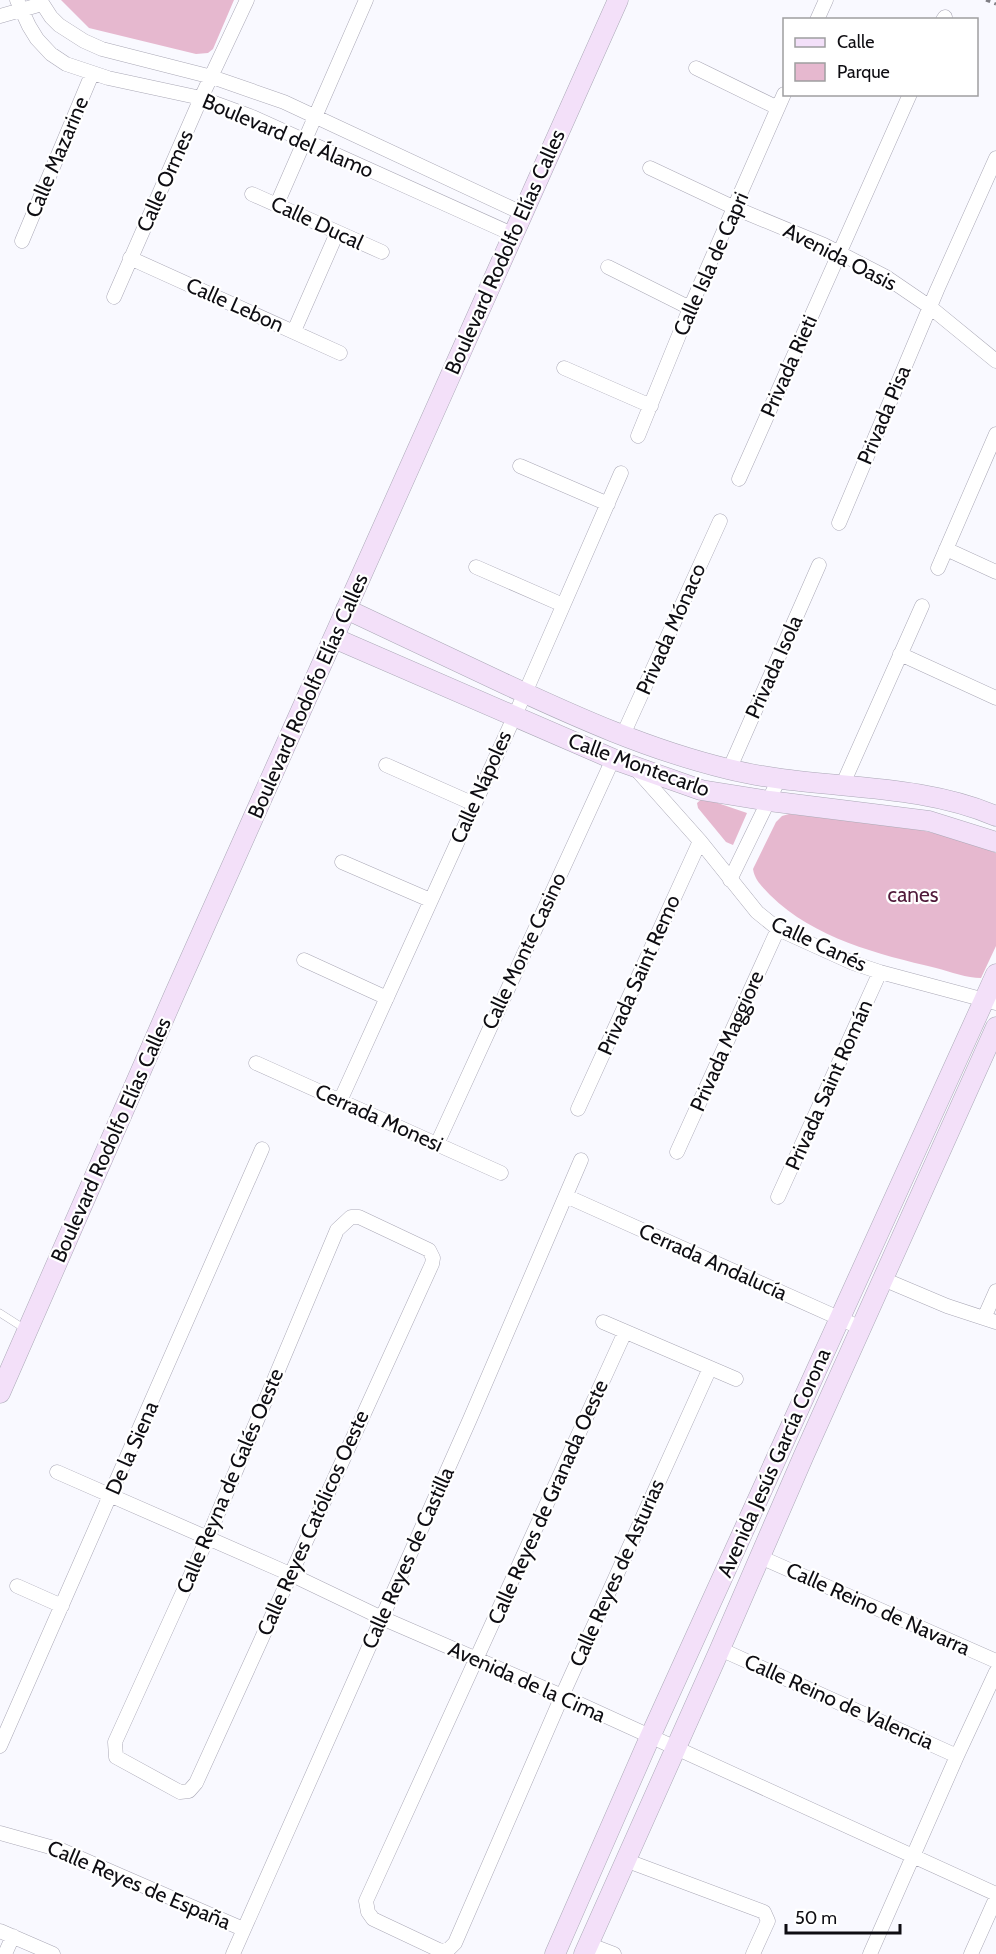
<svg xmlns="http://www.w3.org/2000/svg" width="996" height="1954" viewBox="0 0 996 1954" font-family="Cabin,sans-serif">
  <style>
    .green { fill: #e6b8cf }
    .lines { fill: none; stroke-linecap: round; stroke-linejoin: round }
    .lane-casing { stroke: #aaa8b6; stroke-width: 8 }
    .street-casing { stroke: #aaa8b6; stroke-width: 15 }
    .secondary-casing { stroke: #aaa8b6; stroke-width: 21 }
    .path { stroke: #7f7e84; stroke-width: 3; stroke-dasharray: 4.5 4.5; stroke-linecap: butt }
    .lane { stroke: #fff; stroke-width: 7 }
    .street { stroke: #fff; stroke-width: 14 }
    .secondary { stroke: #f3e0f9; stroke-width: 20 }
    .labels { text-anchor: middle; stroke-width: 4.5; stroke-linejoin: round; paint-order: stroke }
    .street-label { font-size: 21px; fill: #0e0d12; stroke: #fff }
    .park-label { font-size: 21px; fill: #501a3a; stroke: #fff }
  </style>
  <rect width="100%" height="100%" fill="#f9f9ff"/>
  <!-- green -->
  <path class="green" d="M 61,0 L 234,0 L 213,49 L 208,53 L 196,54 L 89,28 Z
    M 703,798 L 747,813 L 733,845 L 726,842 L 698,808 L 697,803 Z
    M 789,814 C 861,820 929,825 996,853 L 996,946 L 981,978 C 967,978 951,972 936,968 C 878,954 815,939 770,895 C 762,886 755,881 753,869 L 776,822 L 782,816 Z"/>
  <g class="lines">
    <defs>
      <path id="lane" d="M 0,1313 L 25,1329"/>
      <path id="street" d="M 17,0 L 29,26 L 37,39 L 51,54 L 66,64 L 108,78 L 201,98 L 250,116 L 512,234
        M 40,0 L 51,17 L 59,25 L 84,41 L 102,49 L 212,77 L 284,102 L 522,213
        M 0,16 L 42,4
        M 817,20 L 826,0
        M 943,20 L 945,17
        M 696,68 L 778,108
        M 650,168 L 735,208 L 824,245 L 886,277 L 930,307 L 996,361
        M 252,194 L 382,252
        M 277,204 L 366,0
        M 22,241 L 92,74
        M 130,258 L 340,353
        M 608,267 L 690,308
        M 114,297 L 201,98 L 247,0
        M 294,331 L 337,233
        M 564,368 L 651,406
        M 638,436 L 690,308 L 784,94
        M 520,466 L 608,504
        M 739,479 L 910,94
        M 839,523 L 937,290 L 996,158
        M 946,549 L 996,572
        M 476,567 L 563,605
        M 938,568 L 996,434
        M 900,654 L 996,698
        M 622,737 L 720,521
        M 386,765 L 474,804
        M 635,768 L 700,841 L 757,912 L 778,929 L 853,963 L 880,972 L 996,1003
        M 729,770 L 819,565
        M 842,786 L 922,606
        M 342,862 L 430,900
        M 730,880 L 779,779
        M 304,960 L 387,998
        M 256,1063 L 501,1173
        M 340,1101 L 525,693 L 621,473
        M 578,1109 L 700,841
        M 437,1144 L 613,759
        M 677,1152 L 778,929
        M 566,1196 L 861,1328
        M 778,1197 L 880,972
        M 351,1217 L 359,1217 L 429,1250 L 433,1258 L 432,1264 L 196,1783 L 189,1791 L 180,1792 L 116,1757 L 115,1742 L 208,1537 L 337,1230 Z
        M 883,1279 L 947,1306 L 996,1322
        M 984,1318 L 996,1291
        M 603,1322 L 736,1379
        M 625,1332 L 366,1901 L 368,1912 L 373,1919 L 441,1951 L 449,1949 L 455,1943 L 562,1696 L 710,1368
        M 57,1472 L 290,1574 L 382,1618 L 562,1696 L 996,1894
        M 760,1557 L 996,1661
        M 17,1586 L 62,1606
        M 720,1649 L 957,1756
        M 0,1746 L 262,1149
        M 0,1833 L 61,1850 L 243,1929
        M 625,1860 L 764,1912 L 768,1921 L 753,1954
        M 0,1931 L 53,1954
        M 588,1944 L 614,1954
        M 5,1954 L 13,1936
        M 233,1954 L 470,1419 L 581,1160
        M 870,1954 L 957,1756 L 996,1672
        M 971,1954 L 996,1898"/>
      <path id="secondary" d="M 346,609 C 398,634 451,658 503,683 C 576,717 649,750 728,769 C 816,791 911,780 996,816
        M 334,638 L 613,759 L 701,790 L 769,801 L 929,821 L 996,842
        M 0,1393 L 175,993 L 618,0
        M 555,1954 L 650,1737 L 996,974
        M 584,1954 L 720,1649 L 804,1455 L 996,1027"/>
    </defs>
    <!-- lane casing -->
    <use href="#lane" class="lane-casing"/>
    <!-- street casing -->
    <use href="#street" class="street-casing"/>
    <!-- secondary casing -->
    <use href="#secondary" class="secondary-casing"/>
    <!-- path -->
    <path class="path" d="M 986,0 L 996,4"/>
    <!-- lane -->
    <use href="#lane" class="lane"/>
    <!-- street -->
    <use href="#street" class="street"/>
    <!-- secondary -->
    <use href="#secondary" class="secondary"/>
  </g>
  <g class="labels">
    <!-- street labels -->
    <g class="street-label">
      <text transform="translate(288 136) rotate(23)" y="7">Boulevard del Álamo</text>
      <text transform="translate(57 157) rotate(-67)" y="7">Calle Mazarine</text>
      <text transform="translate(165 181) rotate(-66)" y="7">Calle Ormes</text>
      <text transform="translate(317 223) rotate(25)" y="7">Calle Ducal</text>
      <text transform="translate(505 252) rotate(-66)" y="7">Boulevard Rodolfo Elías Calles</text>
      <text transform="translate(840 257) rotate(27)" y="7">Avenida Oasis</text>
      <text transform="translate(711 264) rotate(-66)" y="7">Calle Isla de Capri</text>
      <text transform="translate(235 305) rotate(24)" y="7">Calle Lebon</text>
      <text transform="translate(789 366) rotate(-66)" y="7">Privada Rieti</text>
      <text transform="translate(884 415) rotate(-67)" y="7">Privada Pisa</text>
      <text transform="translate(671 629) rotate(-66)" y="7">Privada Mónaco</text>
      <text transform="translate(774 667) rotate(-66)" y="7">Privada Isola</text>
      <text transform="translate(308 696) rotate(-66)" y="7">Boulevard Rodolfo Elías Calles</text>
      <text transform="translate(639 765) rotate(20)" y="7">Calle Montecarlo</text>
      <text transform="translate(481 787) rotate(-66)" y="7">Calle Nápoles</text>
      <text transform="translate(819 944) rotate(25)" y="7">Calle Canés</text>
      <text transform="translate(524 951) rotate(-65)" y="7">Calle Monte Casino</text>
      <text transform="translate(639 975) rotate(-66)" y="7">Privada Saint Remo</text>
      <text transform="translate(727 1041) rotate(-66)" y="7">Privada Maggiore</text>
      <text transform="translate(829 1085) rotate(-66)" y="7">Privada Saint Román</text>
      <text transform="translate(379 1118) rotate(24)" y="7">Cerrada Monesi</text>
      <text transform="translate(111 1140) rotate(-66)" y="7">Boulevard Rodolfo Elías Calles</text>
      <text transform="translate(713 1262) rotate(24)" y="7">Cerrada Andalucía</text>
      <text transform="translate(132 1448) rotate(-66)" y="7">De la Siena</text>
      <text transform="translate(774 1463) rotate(-66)" y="7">Avenida Jesús García Corona</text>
      <text transform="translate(230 1481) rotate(-67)" y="7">Calle Reyna de Galés Oeste</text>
      <text transform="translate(548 1502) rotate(-66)" y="7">Calle Reyes de Granada Oeste</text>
      <text transform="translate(313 1523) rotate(-66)" y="7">Calle Reyes Católicos Oeste</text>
      <text transform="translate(408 1558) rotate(-66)" y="7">Calle Reyes de Castilla</text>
      <text transform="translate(617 1573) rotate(-66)" y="7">Calle Reyes de Asturias</text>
      <text transform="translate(878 1609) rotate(24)" y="7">Calle Reino de Navarra</text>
      <text transform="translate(527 1682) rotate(24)" y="7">Avenida de la Cima</text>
      <text transform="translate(839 1702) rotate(24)" y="7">Calle Reino de Valencia</text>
      <text transform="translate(139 1885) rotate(23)" y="7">Calle Reyes de España</text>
    </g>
    <!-- park labels -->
    <g class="park-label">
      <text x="913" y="902">canes</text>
    </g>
  </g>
  <!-- legend -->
  <rect x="783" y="18" width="195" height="78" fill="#ffffff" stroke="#9f9ea0" stroke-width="1.5"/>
  <rect x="795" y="38" width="30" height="9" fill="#f3e0f9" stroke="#9f9ea0" stroke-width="1.5"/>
  <text x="837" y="48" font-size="18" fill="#0e0d12">Calle</text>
  <rect x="795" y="63" width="30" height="18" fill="#e6b8cf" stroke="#9f9ea0" stroke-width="1.5"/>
  <text x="837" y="78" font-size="18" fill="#0e0d12">Parque</text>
  <!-- scale -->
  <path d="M786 1924v9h114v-9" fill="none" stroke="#0e0d12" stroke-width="3"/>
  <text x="795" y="1924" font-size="18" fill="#0e0d12" stroke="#ffffff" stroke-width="4.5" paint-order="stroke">50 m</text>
</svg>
